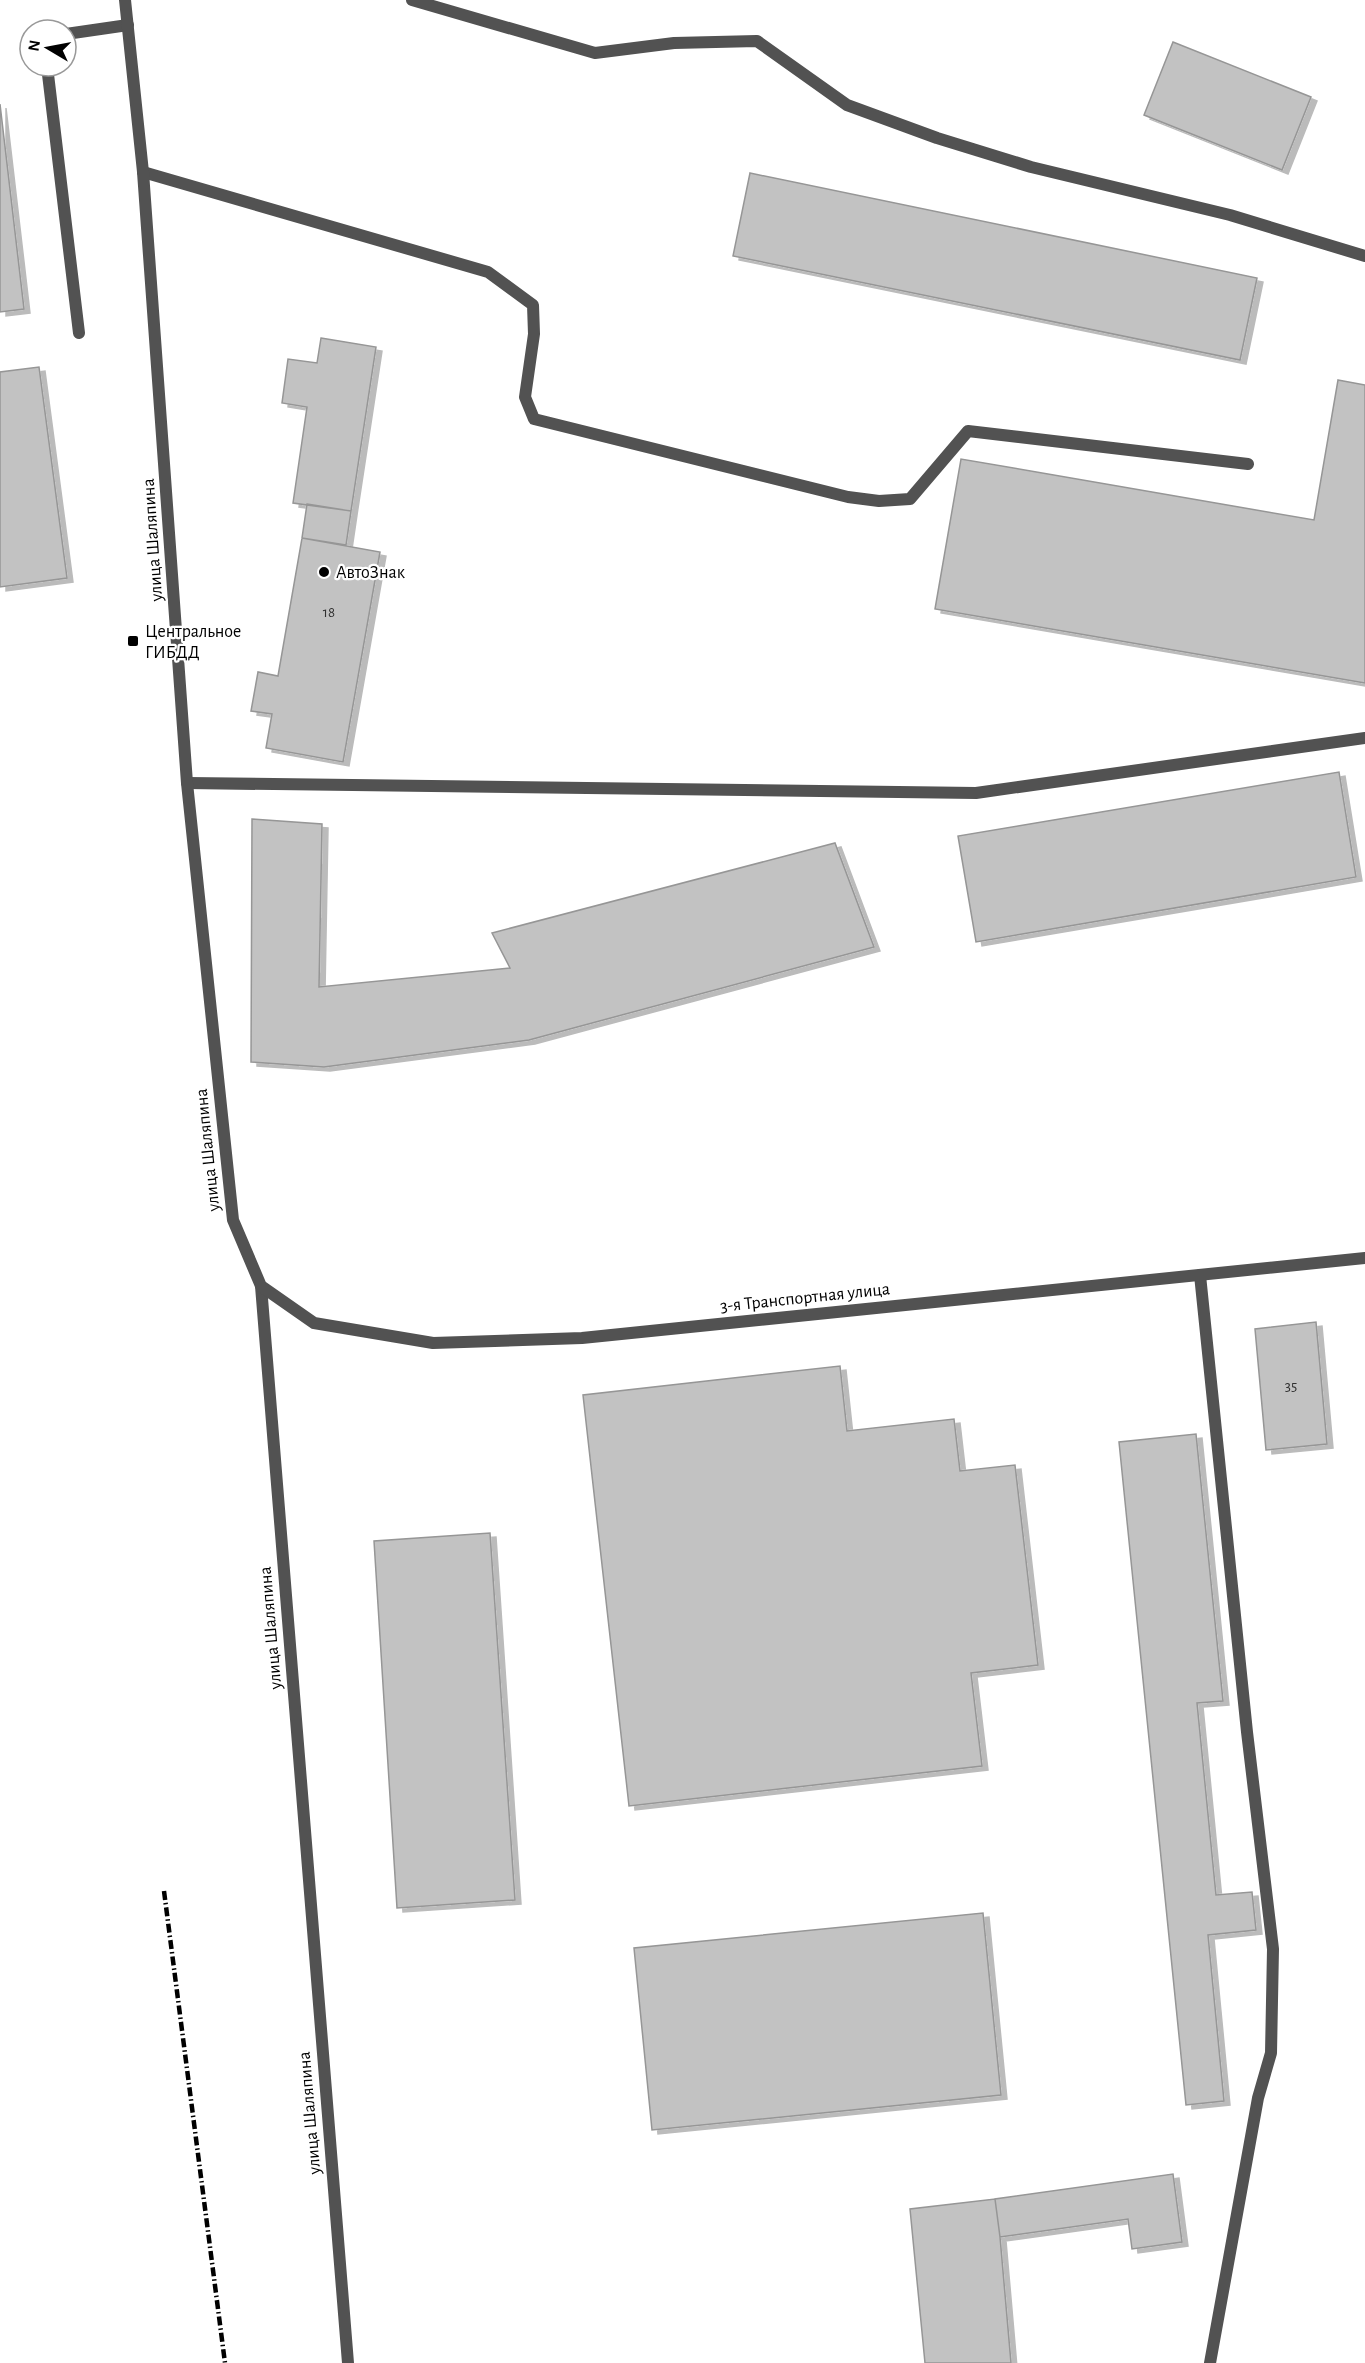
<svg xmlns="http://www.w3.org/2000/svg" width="1365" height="2363" viewBox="0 0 1365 2363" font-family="'Alegreya Sans',sans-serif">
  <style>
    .building { fill: #c2c2c2; stroke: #969696; stroke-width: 1.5; filter: url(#shadow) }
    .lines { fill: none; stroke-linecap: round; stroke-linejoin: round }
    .service { stroke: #525252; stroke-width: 12 }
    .tertiary { stroke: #525252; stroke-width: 12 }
    .rail { stroke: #000; stroke-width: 4.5; stroke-dasharray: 9 3 1.5 3; stroke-linecap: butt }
    .poi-dot { fill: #000; stroke: #fff; stroke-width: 2 }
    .labels { text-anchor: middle; stroke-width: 4.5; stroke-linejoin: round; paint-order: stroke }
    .number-label { font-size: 15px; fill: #303030 }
    .street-label { font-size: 18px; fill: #000; stroke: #fff }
    .poi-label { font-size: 18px; fill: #000; stroke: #fff; text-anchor: start }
  </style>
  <defs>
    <filter id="shadow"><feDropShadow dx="6" dy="4" stdDeviation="0" flood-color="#0004"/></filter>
  </defs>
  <rect width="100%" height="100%" fill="#fff"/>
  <!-- building -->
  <path class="building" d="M 1173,42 L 1311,97 L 1282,170 L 1144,115 Z
    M 0,104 L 24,309 L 0,312 Z
    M 750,173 L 1257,278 L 1240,360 L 733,256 Z
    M 321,338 L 376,347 L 351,511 L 293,503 L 307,407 L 282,403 L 288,359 L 317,363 Z
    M 39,367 L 67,578 L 0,587 L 0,372 Z
    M 1338,380 L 1365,385 L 1365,683 L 935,609 L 961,459 L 1314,520 Z
    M 307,504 L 351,511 L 346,545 L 302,538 Z
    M 302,538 L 380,552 L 343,762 L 266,748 L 272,714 L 251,711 L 258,672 L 278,676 Z
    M 1339,772 L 1356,877 L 976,942 L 958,836 Z
    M 252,819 L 322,824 L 319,987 L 510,968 L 492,933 L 835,843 L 874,947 L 529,1040 L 324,1067 L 251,1062 Z
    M 1316,1322 L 1327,1444 L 1266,1450 L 1255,1329 Z
    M 840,1366 L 847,1431 L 954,1419 L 960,1471 L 1015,1465 L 1038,1665 L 971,1673 L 982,1766 L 629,1806 L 583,1395 Z
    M 1196,1434 L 1223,1701 L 1197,1703 L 1216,1895 L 1252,1892 L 1256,1930 L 1208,1935 L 1224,2101 L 1186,2105 L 1119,1442 Z
    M 490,1533 L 515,1900 L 397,1908 L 374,1541 Z
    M 983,1913 L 1001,2095 L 652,2130 L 634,1948 Z
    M 1173,2174 L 1182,2242 L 1132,2249 L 1128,2219 L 1000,2237 L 995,2199 Z
    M 995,2199 L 1000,2237 L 1011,2363 L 925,2363 L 910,2209 Z"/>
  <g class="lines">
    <!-- service -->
    <path class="service" d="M 412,0 L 595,53 L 674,43 L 757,41 L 847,105 L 937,138 L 1031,167 L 1230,215 L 1365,256
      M 66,34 L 128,25
      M 47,66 L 79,333
      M 143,172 L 488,272 L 533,305 L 534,334 L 525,397 L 534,419 L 848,497 L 879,501 L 910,499 L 968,431 L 1248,464
      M 187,783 L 976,793 L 1365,738
      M 1200,1275 L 1247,1732 L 1273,1949 L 1271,2053 L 1258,2098 L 1210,2363
      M 261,1286 L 348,2363"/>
    <!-- tertiary -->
    <path class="tertiary" d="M 125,0 L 143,172 L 187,783 L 233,1220 L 261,1286 L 314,1323 L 433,1343 L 582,1338 L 1365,1258"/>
    <!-- rail -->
    <path class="rail" d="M 164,1891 L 225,2363"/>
  </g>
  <!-- markers -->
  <g class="poi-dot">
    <circle cx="324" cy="572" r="6"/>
    <rect x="127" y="635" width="12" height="12" rx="3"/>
  </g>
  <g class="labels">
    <!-- number labels -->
    <g class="number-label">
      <text x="329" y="617">18</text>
      <text x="1291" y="1391">35</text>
    </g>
    <!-- street labels -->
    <g class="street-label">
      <text transform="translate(152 540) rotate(-94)" y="6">улица Шаляпина</text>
      <text transform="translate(207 1150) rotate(-96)" y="6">улица Шаляпина</text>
      <text transform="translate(805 1297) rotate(-6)" y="6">3-я Транспортная улица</text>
      <text transform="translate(270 1628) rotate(-95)" y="6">улица Шаляпина</text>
      <text transform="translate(309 2113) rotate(-95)" y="6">улица Шаляпина</text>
    </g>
    <!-- poi labels -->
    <g class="poi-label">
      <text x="336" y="578">АвтоЗнак</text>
      <text x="145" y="637">Центральное<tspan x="145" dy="21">ГИБДД</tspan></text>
    </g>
  </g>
  <!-- north arrow -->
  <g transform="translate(48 48) rotate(280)"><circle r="28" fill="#ffffff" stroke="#999999" stroke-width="1.5"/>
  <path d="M0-4.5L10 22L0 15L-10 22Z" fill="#000000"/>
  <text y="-9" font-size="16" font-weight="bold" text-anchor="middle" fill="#000000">N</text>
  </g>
</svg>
